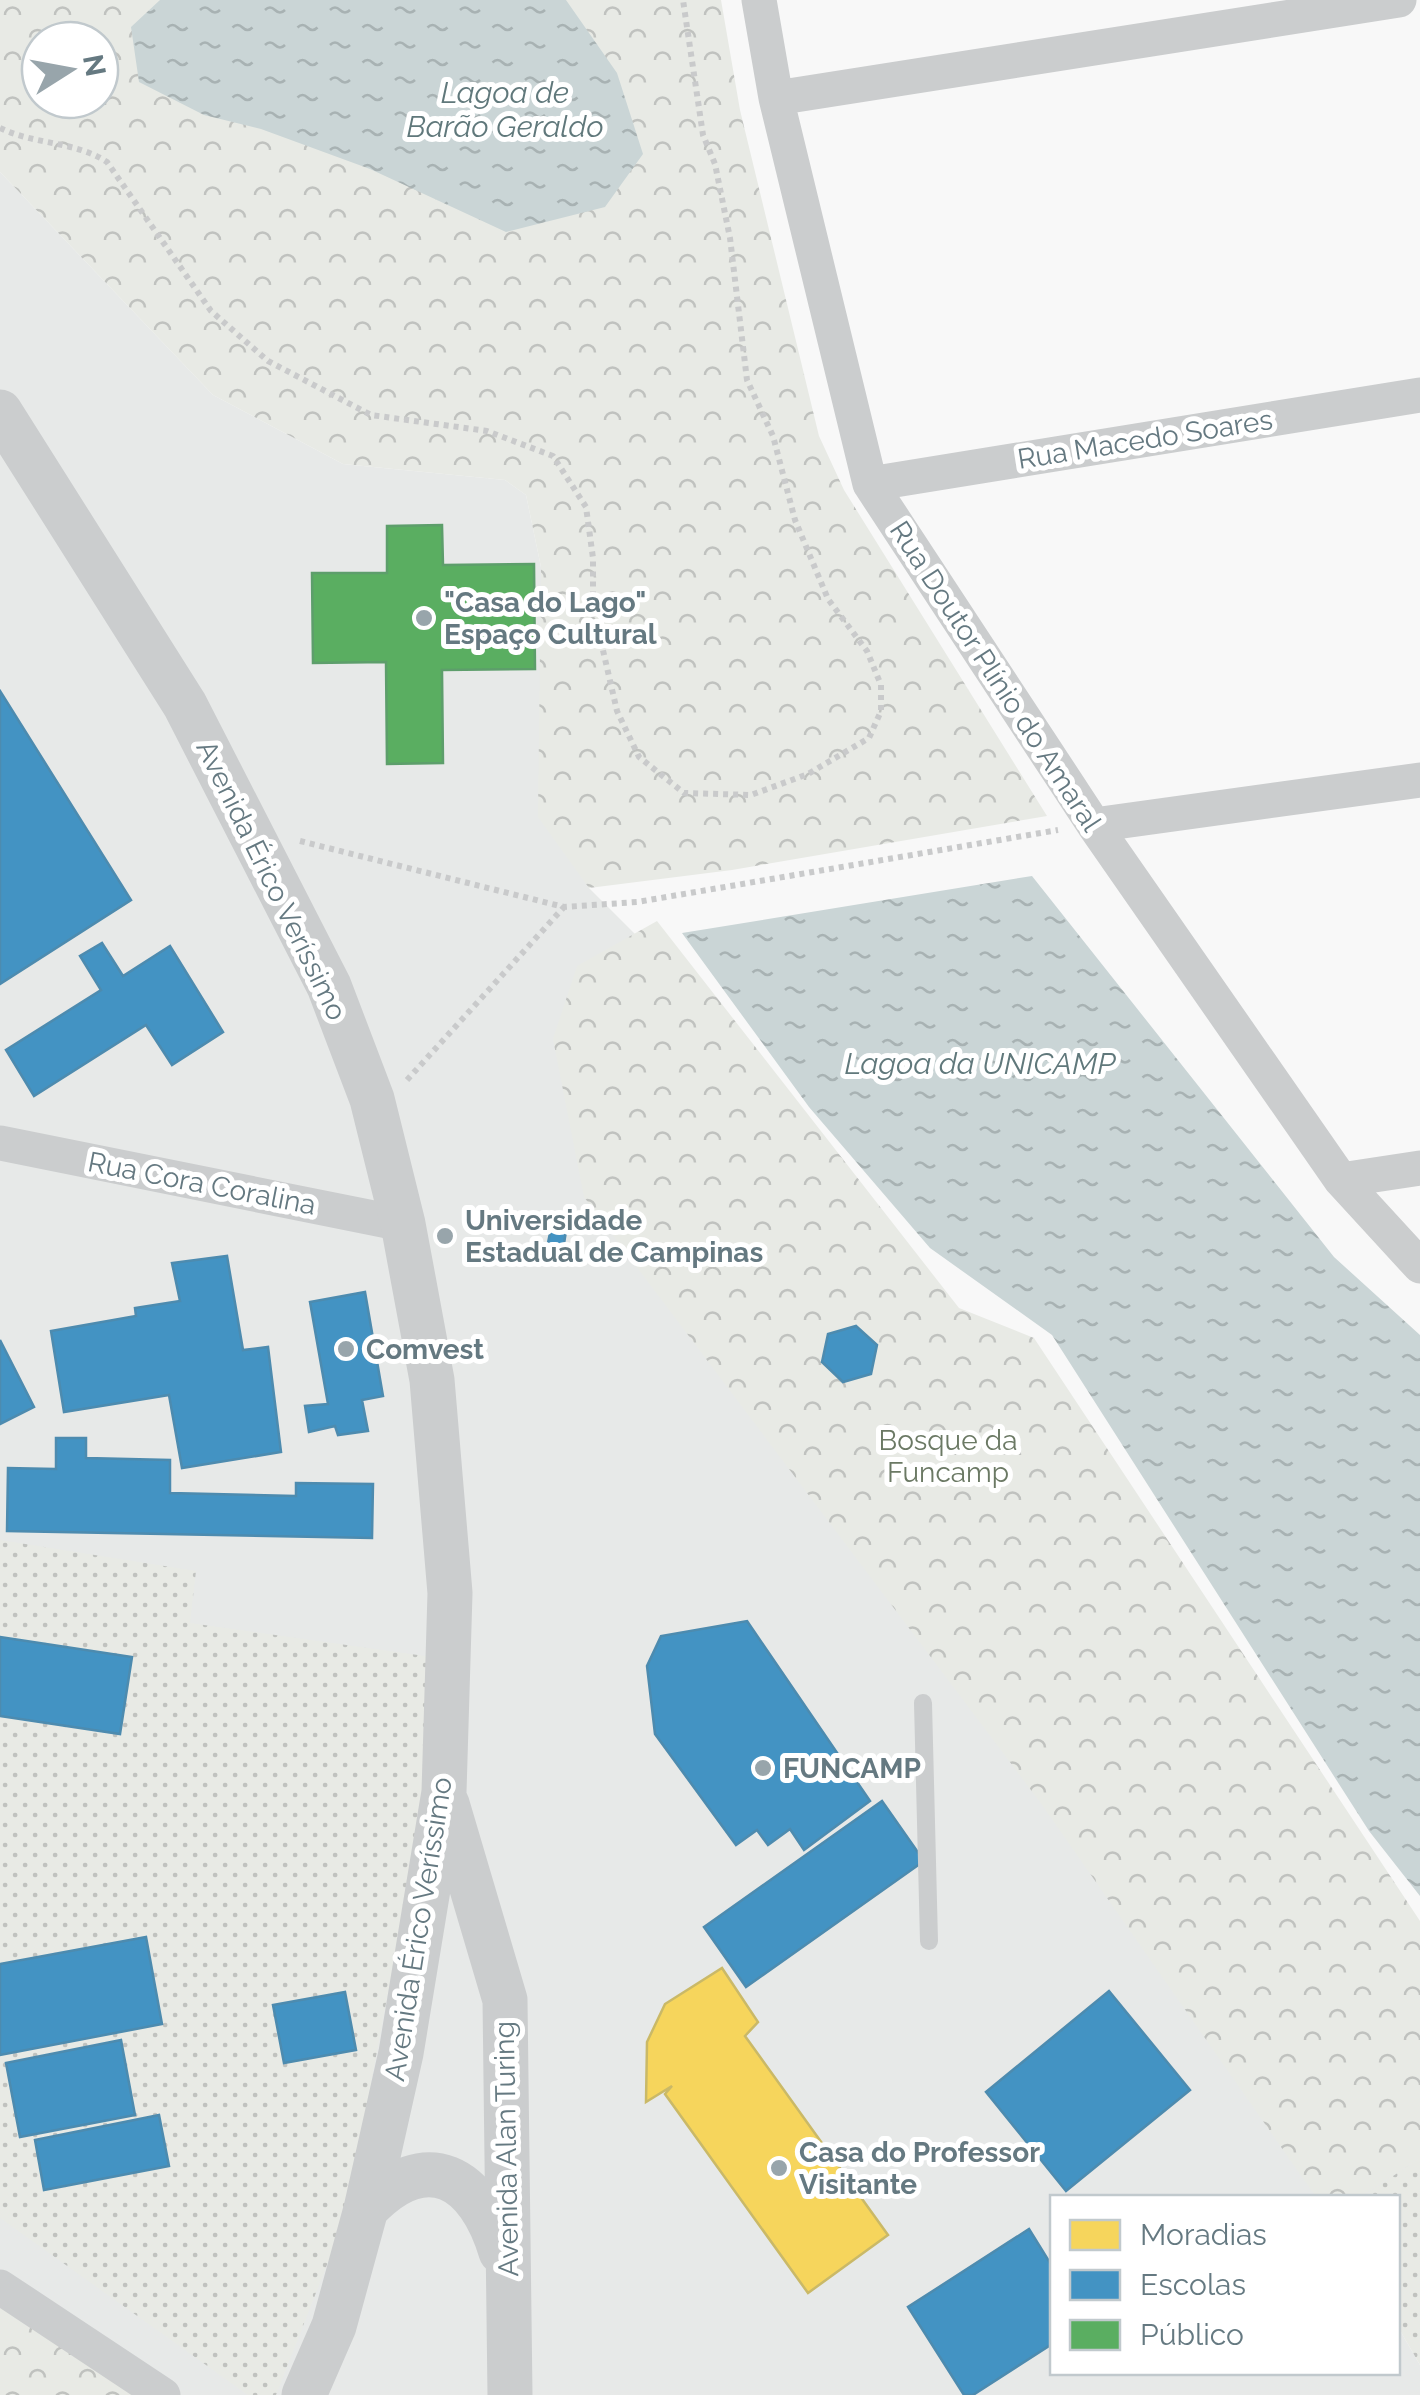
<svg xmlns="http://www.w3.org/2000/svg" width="1420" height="2395" viewBox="0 0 1420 2395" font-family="Raleway,sans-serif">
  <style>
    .built { fill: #e7e9e8 }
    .grass { fill: url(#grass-dots) }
    .park { fill: url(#park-crowns); fill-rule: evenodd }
    .water { fill: url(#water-ripples) }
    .homes { fill: #f6d55c; stroke: #cab967; stroke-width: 2.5 }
    .schools { fill: #4393c3; stroke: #4d8baf; stroke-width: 2.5 }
    .public { fill: #5aae61; stroke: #5d9e6b; stroke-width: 2.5 }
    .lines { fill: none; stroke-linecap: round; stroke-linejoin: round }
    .path { stroke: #c9cacb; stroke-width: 6; stroke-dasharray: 5 5; stroke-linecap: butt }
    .service { stroke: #cbcdce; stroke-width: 18 }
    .minor { stroke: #cbcdce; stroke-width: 35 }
    .tertiary { stroke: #cbcdce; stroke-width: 45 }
    .poi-dot { fill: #98a5ab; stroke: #fff; stroke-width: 4 }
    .labels { text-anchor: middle; stroke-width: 10; stroke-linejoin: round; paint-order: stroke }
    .street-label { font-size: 28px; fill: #657981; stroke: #fff }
    .poi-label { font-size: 28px; font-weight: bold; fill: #657981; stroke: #fff; text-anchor: start }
    .park-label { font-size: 28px; fill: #6b7964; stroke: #fff }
    .water-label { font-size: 30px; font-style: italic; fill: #60787b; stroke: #fff }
  </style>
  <defs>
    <pattern id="grass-dots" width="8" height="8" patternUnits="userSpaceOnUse" patternTransform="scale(2.5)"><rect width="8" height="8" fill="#e8eae5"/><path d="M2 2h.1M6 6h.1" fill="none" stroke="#c0c2bf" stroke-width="1.8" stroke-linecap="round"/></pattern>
    <pattern id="park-crowns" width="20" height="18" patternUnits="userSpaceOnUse" patternTransform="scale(2.5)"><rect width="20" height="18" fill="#e8eae5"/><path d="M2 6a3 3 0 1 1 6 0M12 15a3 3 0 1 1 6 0" fill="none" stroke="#c0c2bf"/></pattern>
    <pattern id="water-ripples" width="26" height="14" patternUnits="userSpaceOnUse" patternTransform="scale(2.5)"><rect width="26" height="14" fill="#cad5d6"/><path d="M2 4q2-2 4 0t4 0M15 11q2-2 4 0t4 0" fill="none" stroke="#a8b2b3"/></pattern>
  </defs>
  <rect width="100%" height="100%" fill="#f8f8f8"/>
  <!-- built -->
  <path class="built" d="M 0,172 L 213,395 L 343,464 L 505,480 L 526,495 L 541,567 L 589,888 L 694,993 L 1420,1968 L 1420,2173 L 1398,2198 L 1052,2198 L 1052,2372 L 1398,2372 L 1398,2327 L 1420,2365 L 1420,2395 L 0,2395 Z"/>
  <!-- grass -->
  <path class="grass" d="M 0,1540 L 196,1571 L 190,1623 L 432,1657 L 424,1801 L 346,2216 L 276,2395 L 248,2395 L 0,2218 Z
    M 1420,2158 L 1420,2365 L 1398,2327 L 1398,2198 L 1360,2198 Z"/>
  <!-- park -->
  <path class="park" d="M 0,0 L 721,0 L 740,110 L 819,436 L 844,490 L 1047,816 L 732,870 L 589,888 L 538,817 L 541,567 L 526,495 L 505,480 L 343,464 L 213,395 L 0,172 ZM 40,40 L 100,40 L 100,100 L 40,100 Z
    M 657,921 L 959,1308 L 1034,1338 L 1420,1921 L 1420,2158 L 1360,2197 L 1316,2197 L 1040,1802 L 584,1197 L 553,1039 L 577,966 Z
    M 0,2297 L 144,2395 L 0,2395 Z"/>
  <!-- water -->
  <path class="water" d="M 160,0 L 566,0 L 617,73 L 643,154 L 605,207 L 506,232 L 370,169 L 261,129 L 204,115 L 139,82 L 131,27 Z
    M 1032,876 L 1334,1257 L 1420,1335 L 1420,1896 L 1369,1831 L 1052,1335 L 930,1248 L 809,1107 L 682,933 Z"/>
  <!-- homes -->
  <path class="homes" d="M 722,1968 L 758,2022 L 745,2036 L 888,2235 L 808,2293 L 665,2094 L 672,2086 L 646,2102 L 647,2042 L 665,2004 Z"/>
  <!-- schools -->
  <path class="schools" d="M 0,691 L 131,900 L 0,984 Z
    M 102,943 L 123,976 L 170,946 L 223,1032 L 172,1065 L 146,1025 L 34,1096 L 6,1050 L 101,990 L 80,956 Z
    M 552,1223 L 567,1225 L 562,1256 L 546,1253 Z
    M 227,1256 L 243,1350 L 268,1347 L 281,1452 L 182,1468 L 169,1395 L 64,1412 L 51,1331 L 136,1316 L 135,1308 L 180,1301 L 172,1263 Z
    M 365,1292 L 383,1396 L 362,1400 L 368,1431 L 338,1435 L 335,1426 L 309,1432 L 305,1406 L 328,1404 L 310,1302 Z
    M 856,1326 L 877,1345 L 871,1374 L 843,1382 L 822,1362 L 828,1334 Z
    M 0,1340 L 34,1407 L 0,1424 Z
    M 56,1438 L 86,1438 L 86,1458 L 170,1460 L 170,1493 L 296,1496 L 296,1483 L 373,1484 L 372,1538 L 7,1531 L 8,1468 L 56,1469 Z
    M 747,1621 L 870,1801 L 804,1850 L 790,1829 L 768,1845 L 757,1830 L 736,1845 L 655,1734 L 647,1666 L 661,1636 Z
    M 0,1637 L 132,1657 L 120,1734 L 0,1716 Z
    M 882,1801 L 924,1861 L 746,1987 L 704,1927 Z
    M 146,1937 L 162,2024 L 0,2055 L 0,1964 Z
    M 1109,1991 L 1190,2090 L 1066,2191 L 986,2092 Z
    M 345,1992 L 356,2050 L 284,2063 L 273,2005 Z
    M 121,2040 L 135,2115 L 20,2137 L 6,2063 Z
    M 159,2115 L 169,2166 L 44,2190 L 35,2140 Z
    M 1029,2229 L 1052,2266 L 1052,2344 L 973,2395 L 964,2395 L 908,2307 Z"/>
  <!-- public -->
  <path class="public" d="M 442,525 L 443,565 L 534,564 L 535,669 L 442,670 L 443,763 L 387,764 L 386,662 L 313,663 L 312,573 L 387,573 L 387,526 Z"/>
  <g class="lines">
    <!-- path -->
    <path class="path" d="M 0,128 C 35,145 75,141 107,162 L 211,311 L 268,361 L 371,415 L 487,431 L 553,456 L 586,507 L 593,558 L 593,607 L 617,711 L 639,757 L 684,793 L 751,795 L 808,774 L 869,738 L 881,711 L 881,685 L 867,651 L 828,599 L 795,520 L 773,436 L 747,380 L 730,238 L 715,164 L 703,135 L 683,0
      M 300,841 L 564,907 L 637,902 L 1058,830
      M 407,1080 L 564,907"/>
    <!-- service -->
    <path class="service" d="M 923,1703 L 929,1941"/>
    <!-- minor -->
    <path class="minor" d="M 759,0 L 776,98 L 870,484 L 1094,825 L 1341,1180 L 1420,1266
      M 776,98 L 1399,0
      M 870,484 L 1420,395
      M 1094,825 L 1420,780
      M 0,1143 L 403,1224
      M 1341,1180 L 1420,1168
      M 0,2287 L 163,2395"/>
    <!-- tertiary -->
    <path class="tertiary" d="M 0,412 L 185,705 L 329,986 L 372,1099 L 403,1224 L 432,1380 L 450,1593 L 444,1792 L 401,2053 L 366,2209 L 334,2326 L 304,2395
      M 447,1804 L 505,2000 L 510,2395
      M 366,2209 C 427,2145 479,2177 501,2252"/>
  </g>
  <!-- markers -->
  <g class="poi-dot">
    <circle cx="424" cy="618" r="10"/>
    <circle cx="445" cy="1236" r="10"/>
    <circle cx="346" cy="1349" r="10"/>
    <circle cx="763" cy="1768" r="10"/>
    <circle cx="779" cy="2168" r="10"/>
  </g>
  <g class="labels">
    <!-- street labels -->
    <g class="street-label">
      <text transform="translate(1145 439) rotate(-9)" y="10">Rua Macedo Soares</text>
      <text transform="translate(996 676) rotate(57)" y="10">Rua Doutor Plínio do Amaral</text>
      <text transform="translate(272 880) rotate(64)" y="10">Avenida Érico Veríssimo</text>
      <text transform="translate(202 1183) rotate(11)" y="10">Rua Cora Coralina</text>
      <text transform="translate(418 1929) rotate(-81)" y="10">Avenida Érico Veríssimo</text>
      <text transform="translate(506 2149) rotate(-91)" y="10">Avenida Alan Turing</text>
    </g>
    <!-- poi labels -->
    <g class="poi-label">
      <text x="444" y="612">"Casa do Lago"<tspan x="444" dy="32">Espaço Cultural</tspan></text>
      <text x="465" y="1230">Universidade<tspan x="465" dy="32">Estadual de Campinas</tspan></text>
      <text x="366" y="1359">Comvest</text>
      <text x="783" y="1778">FUNCAMP</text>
      <text x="799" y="2162">Casa do Professor<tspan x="799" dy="32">Visitante</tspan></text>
    </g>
    <!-- park labels -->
    <g class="park-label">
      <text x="948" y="1450">Bosque da<tspan x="948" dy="32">Funcamp</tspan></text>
    </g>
    <!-- water labels -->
    <g class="water-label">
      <text x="505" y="103">Lagoa de<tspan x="505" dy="34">Barão Geraldo</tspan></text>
      <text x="980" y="1074">Lagoa da UNICAMP</text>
    </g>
  </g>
  <!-- legend -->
  <rect x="1050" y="2195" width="350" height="180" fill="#ffffff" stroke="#c1c9cd" stroke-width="2.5"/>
  <rect x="1070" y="2220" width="50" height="30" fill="#f6d55c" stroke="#c1c9cd" stroke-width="2.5"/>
  <text x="1140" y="2245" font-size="30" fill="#657981">Moradias</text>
  <rect x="1070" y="2270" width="50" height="30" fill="#4393c3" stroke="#c1c9cd" stroke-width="2.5"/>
  <text x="1140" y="2295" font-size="30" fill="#657981">Escolas</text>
  <rect x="1070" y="2320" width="50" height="30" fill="#5aae61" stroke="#c1c9cd" stroke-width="2.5"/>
  <text x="1140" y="2345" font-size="30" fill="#657981">Público</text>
  <!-- north arrow -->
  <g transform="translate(70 70) rotate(79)"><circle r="48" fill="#ffffff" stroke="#c1c9cd" stroke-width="2.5"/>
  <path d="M0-8L18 38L0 25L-18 38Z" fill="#98a5ab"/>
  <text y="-15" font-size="28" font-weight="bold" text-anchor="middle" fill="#657981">N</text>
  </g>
</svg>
